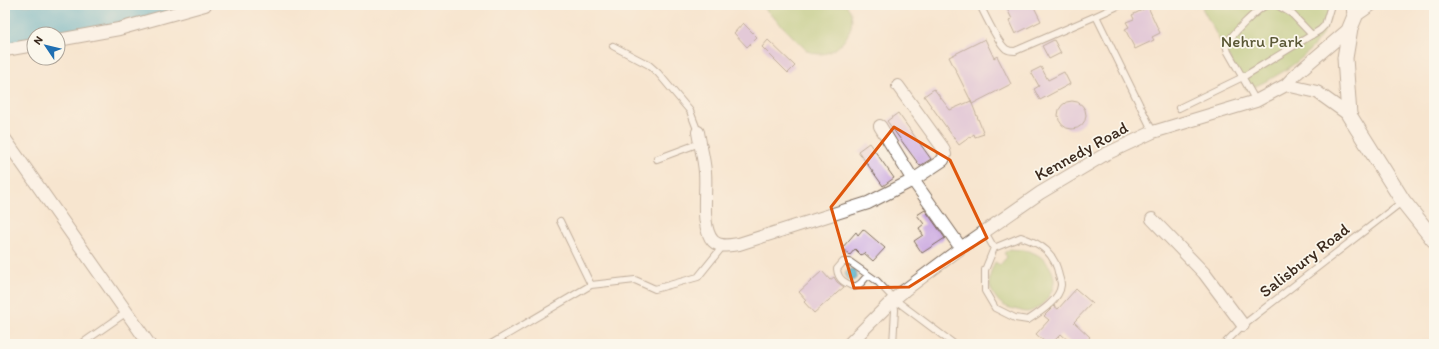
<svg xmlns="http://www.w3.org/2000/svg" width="1439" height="349" viewBox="0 0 1439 349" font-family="Itim,sans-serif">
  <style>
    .green { fill: #a4c46d; stroke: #707746 }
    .water { fill: #4aadca; stroke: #426c74 }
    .building { fill: #c9a6e1 }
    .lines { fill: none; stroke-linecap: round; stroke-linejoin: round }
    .service-casing { stroke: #7d6b5c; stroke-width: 8 }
    .minor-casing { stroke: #7d6b5c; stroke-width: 14 }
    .tertiary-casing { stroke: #7d6b5c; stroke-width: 17 }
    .service { stroke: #fff; stroke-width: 6 }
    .minor { stroke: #fff; stroke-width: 12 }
    .tertiary { stroke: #fff; stroke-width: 15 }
    .marked { fill: none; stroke: #df570d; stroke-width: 3; stroke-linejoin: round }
    .labels { text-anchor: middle; stroke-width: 3.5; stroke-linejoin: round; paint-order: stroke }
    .park-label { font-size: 17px; fill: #5a5836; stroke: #fbf7ec }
    .street-label { font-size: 17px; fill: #3b2a1e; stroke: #fbf7ec }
  </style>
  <rect width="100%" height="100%" fill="#fbf7ec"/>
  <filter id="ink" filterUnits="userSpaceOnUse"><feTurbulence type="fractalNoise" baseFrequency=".025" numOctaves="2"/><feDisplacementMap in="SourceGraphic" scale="8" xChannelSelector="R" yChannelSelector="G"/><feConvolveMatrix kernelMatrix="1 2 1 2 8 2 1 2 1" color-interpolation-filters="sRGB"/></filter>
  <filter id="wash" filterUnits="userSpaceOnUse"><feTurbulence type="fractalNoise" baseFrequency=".012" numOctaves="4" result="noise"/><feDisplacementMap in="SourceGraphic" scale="16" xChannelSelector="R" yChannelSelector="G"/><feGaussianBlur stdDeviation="0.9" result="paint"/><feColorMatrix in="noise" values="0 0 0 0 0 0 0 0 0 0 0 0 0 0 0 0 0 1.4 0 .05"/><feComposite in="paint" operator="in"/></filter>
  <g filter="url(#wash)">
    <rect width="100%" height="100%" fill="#f7e5cf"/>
    <!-- green -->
    <path class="green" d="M 761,5 L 846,5 C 848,7 850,10 851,13 C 857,34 832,62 810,52 C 806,51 802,45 798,42 C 786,29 773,17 761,5 Z
      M 1207,5 L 1334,5 C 1330,15 1327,27 1321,36 C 1304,62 1275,78 1247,90 L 1202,8 Z
      M 1010,249 C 1017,250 1025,249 1031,252 C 1042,255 1053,267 1054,279 C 1055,293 1041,310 1027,312 C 1023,312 1019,310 1015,309 C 1008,308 1001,305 997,299 C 987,287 988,276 995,262 L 1000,265 L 1007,257 L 1004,253 Z"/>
    <!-- water -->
    <path class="water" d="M 5,5 L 217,5 L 190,11 L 58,34 L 34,34 L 34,40 L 5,46 Z
      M845 275a6 6 0 1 1 12 0a6 6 0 1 1-12 0Z"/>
    <g id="blocks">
      <!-- building -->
      <path class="building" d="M 1005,5 L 1033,5 L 1041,21 L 1015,34 L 1009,21 L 1012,19 Z
        M 1148,7 L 1160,33 L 1152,37 L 1154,40 L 1135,49 L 1125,29 L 1129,27 L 1126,22 L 1134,19 L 1132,15 Z
        M 743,23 L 757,37 L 747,47 L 734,33 Z
        M 985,39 L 994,58 L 997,56 L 1011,84 L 972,104 L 971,101 L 984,134 L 975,137 L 974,134 L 959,145 L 924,96 L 934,89 L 950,110 L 971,101 L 949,57 Z
        M 768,40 L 795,66 L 788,73 L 762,47 Z
        M 1054,40 L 1061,53 L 1049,59 L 1042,46 Z
        M 1041,67 L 1048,80 L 1064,72 L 1070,84 L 1040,100 L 1034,89 L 1039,86 L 1031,72 Z
        M1058 115a14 14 0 1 1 28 0a14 14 0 1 1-28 0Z
        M 898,113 L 931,159 L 920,166 L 887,121 Z
        M 869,143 L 894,178 L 883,186 L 858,151 Z
        M 925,210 L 945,238 L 922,253 L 914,241 L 923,235 L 919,228 L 924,224 L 917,215 Z
        M 863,229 L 885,248 L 873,261 L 864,253 L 861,255 L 855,249 L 850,255 L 842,248 L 856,232 L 858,235 Z
        M 822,271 L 830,280 L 834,277 L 837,282 L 844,287 L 814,313 L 804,302 L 806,300 L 799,292 Z
        M 1076,289 L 1092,303 L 1074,322 L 1090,337 L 1084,344 L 1072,344 L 1061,334 L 1051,344 L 1047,344 L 1036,334 L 1049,320 L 1044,316 L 1054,306 L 1058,309 Z"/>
    </g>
  </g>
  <g filter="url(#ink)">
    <use href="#blocks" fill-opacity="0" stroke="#7d6b5c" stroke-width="1"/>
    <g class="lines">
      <defs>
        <path id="service" d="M 980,5 C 985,15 998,43 1006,49 C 1009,51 1011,51 1015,51 L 1096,16
          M 1120,5 L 1096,16 L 1153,132
          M 1277,5 L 1292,14 L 1312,35
          M 613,46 L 649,65 L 658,73 L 690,111 L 698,132
          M 1256,101 L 1228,52 L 1226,45 C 1231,35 1257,9 1267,5
          M 1179,108 L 1243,77 L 1320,30 L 1325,25 L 1331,5
          M 657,159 L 700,143
          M 560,221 L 591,285
          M 985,232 L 994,248 L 985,270 L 985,291 L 995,308 L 1015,318 L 1028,320 C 1039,313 1060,300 1061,285 C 1061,283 1060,279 1059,276 C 1055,253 1042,244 1021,237 L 994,248
          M 868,275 L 861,283 L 855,287 C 845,283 838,280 837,269 L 843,262 L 850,262 L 877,281 L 894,299 L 954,344
          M 81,344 L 127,312
          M 491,344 L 591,285 L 635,280 L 655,289 L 698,277 L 723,246
          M 893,344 L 895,310 L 894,299
          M 1224,344 L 1243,325 L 1403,201"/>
        <path id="minor" d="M 1355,16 L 1371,5
          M 58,40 L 119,29 L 205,5
          M 5,50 L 34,45
          M 1286,85 L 1317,92 L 1349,115
          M 880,126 L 913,180 L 961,248
          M 698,132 C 700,145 704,158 705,172 C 707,190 700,227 713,241 C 720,248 731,245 739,244 L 868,203 L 913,180 L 943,160 L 945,155 L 943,148 L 898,86
          M 5,139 L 149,344
          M 1152,219 L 1204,273 L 1243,325
          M 849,344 L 894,299 L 905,290 L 961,248 L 1040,193 L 1104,155 L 1153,132 L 1256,101 L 1286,85 L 1296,74 L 1350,28"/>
        <path id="tertiary" d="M 1354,5 L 1355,16 L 1350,28 L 1345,58 L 1349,115 L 1403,201 L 1434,240"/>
      </defs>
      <!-- service casing -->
      <use href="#service" class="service-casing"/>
      <!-- minor casing -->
      <use href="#minor" class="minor-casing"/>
      <!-- tertiary casing -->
      <use href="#tertiary" class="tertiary-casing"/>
      <!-- service -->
      <use href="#service" class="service"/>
      <!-- minor -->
      <use href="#minor" class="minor"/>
      <!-- tertiary -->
      <use href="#tertiary" class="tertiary"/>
    </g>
  </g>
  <!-- marked area -->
  <path d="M0 0H1439V349H0ZM 894,127 L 950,160 L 987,238 L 909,287 L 854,288 L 831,207 Z" fill="#f7e5cf" fill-opacity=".55" fill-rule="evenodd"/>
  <path class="marked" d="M 894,127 L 950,160 L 987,238 L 909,287 L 854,288 L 831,207 Z"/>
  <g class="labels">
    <!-- park labels -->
    <g class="park-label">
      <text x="1262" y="47">Nehru Park</text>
    </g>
    <!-- street labels -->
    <g class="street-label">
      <text transform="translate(1081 151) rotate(-29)" y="6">Kennedy Road</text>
      <text transform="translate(1304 260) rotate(-38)" y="6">Salisbury Road</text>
    </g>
  </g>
  <!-- margin -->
  <rect width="1439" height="349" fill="none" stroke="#fbf7ec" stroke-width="20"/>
  <!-- north arrow -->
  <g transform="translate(46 46) rotate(305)"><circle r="19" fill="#fbf7ec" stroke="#aea59a"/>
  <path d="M0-3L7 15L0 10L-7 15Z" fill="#1f6fb2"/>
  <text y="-6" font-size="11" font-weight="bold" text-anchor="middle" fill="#3b2a1e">N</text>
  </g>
</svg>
